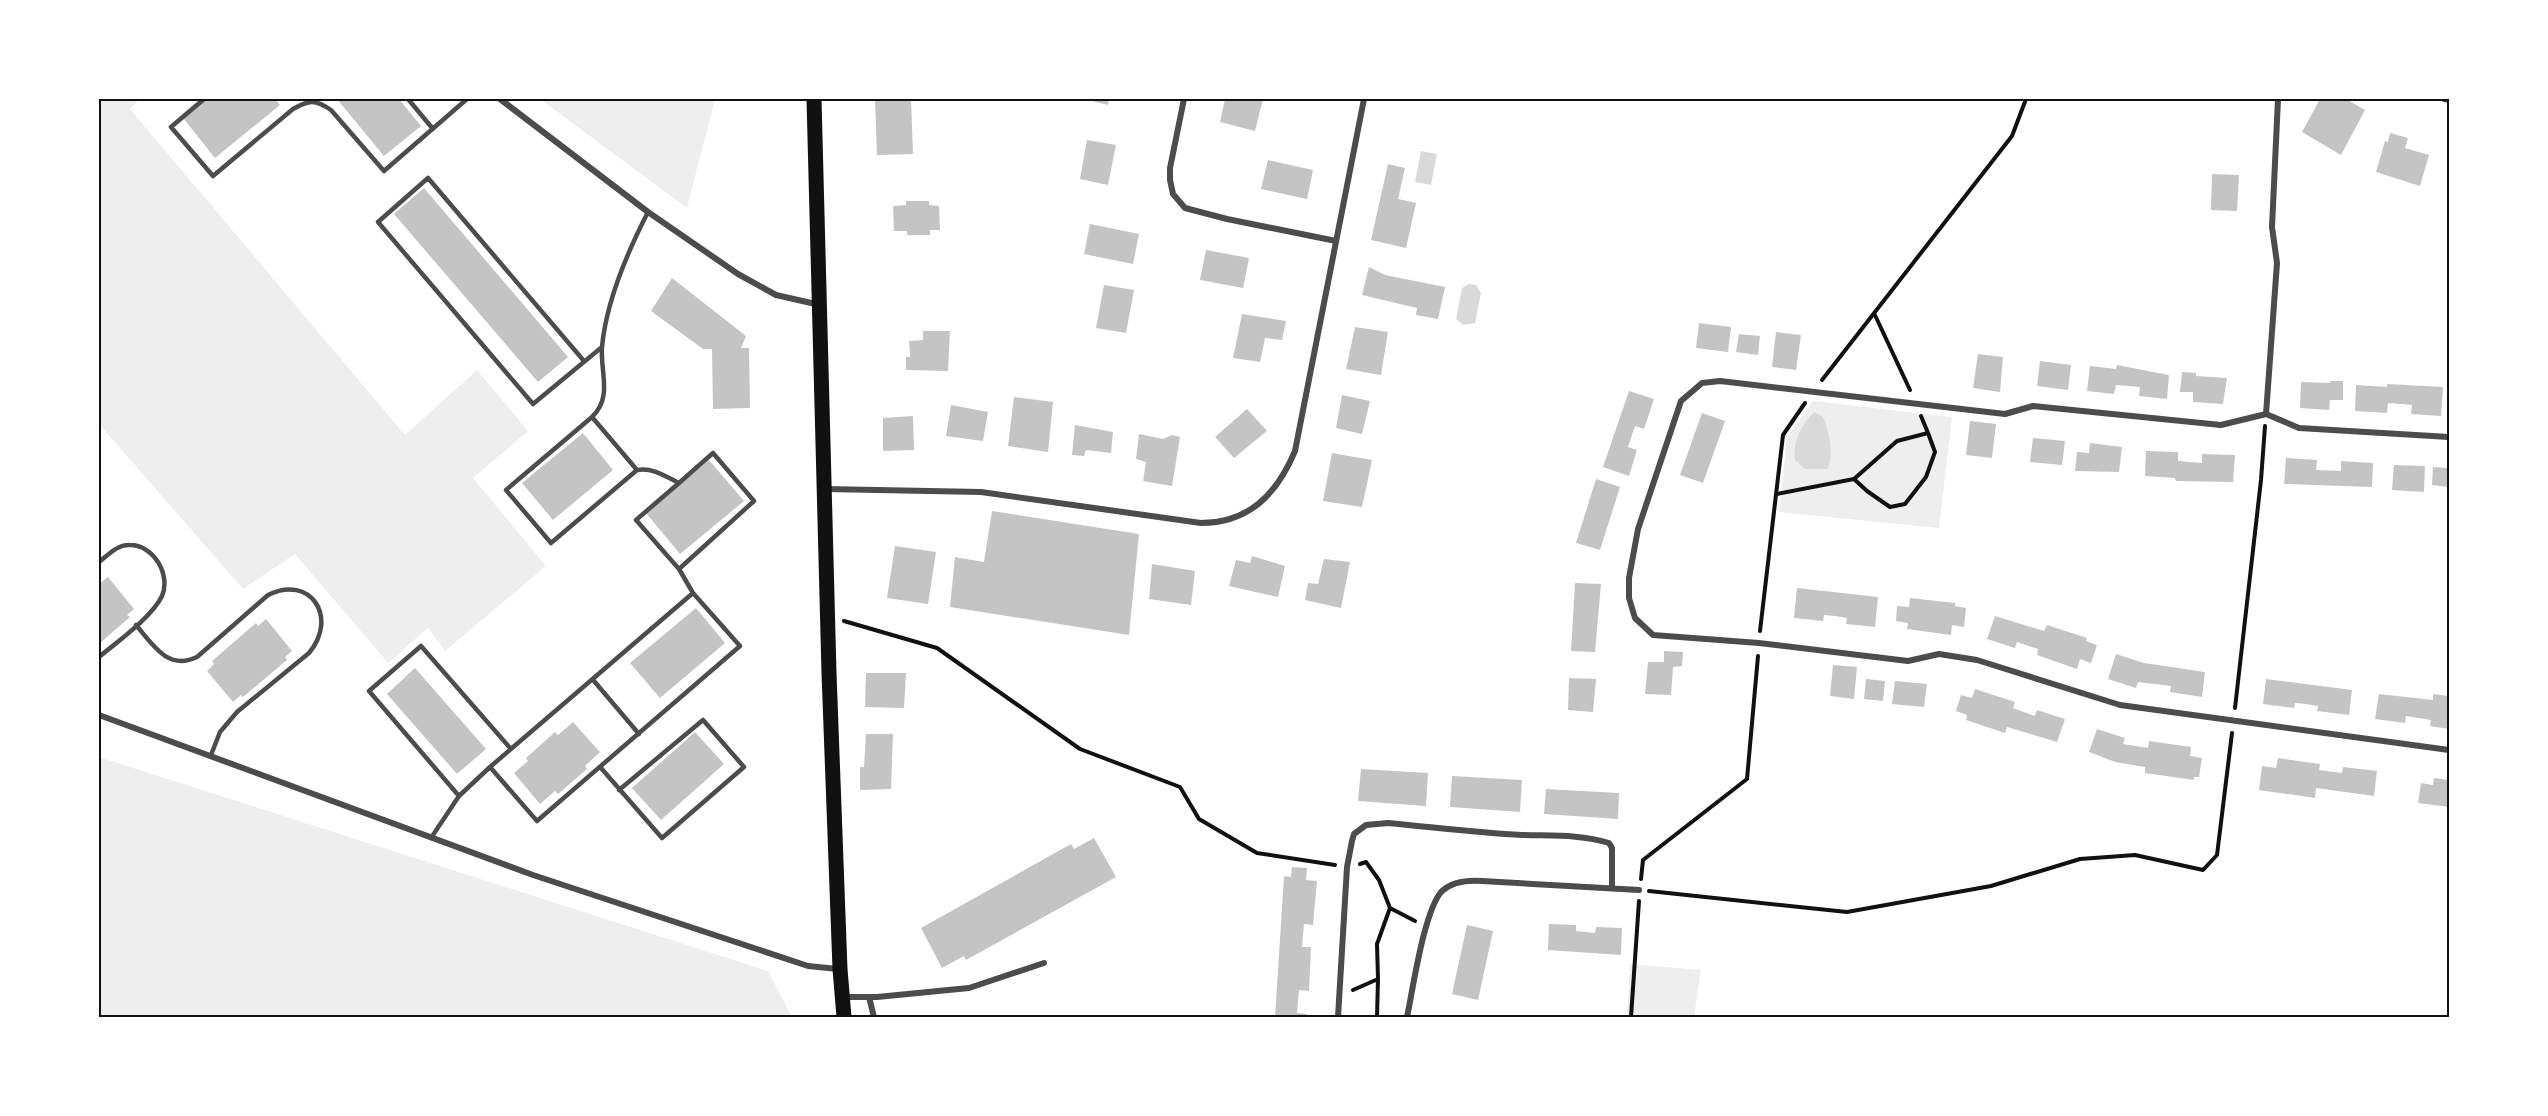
<svg xmlns="http://www.w3.org/2000/svg" width="2548" height="1116" viewBox="0 0 2548 1116" font-family="'Fira Sans',sans-serif">
  <style>
    .green { fill: #eee }
    .water { fill: #d9d9d9 }
    .building { fill: #c4c4c4 }
    .lines { fill: none; stroke-linecap: round; stroke-linejoin: round }
    .path { stroke: #111; stroke-width: 4 }
    .service { stroke: #4c4c4c; stroke-width: 4.5 }
    .minor { stroke: #4c4c4c; stroke-width: 6 }
    .primary { stroke: #111; stroke-width: 15 }
    .neatline { fill: none; stroke: #111; stroke-width: 2 }
  </style>
  <rect width="100%" height="100%" fill="#fff"/>
  <!-- green -->
  <path class="green" d="M 99,99 L 140,99 L 130,109 L 405,435 L 477,370 L 528,431 L 473,478 L 546,566 L 445,651 L 428,628 L 388,663 L 295,554 L 243,589 L 99,424 Z
    M 540,99 L 715,99 L 687,208 Z
    M 1813,401 L 1952,417 L 1939,528 L 1779,512 L 1787,437 Z
    M 99,757 L 768,971 L 792,1017 L 99,1017 Z
    M 1630,964 L 1701,970 L 1694,1017 L 1627,1017 Z"/>
  <!-- water -->
  <path class="water" d="M 1421,151 L 1437,154 L 1431,185 L 1415,182 Z
    M 1469,284 L 1476,285 L 1481,293 L 1475,323 L 1464,325 L 1456,319 L 1462,288 Z
    M 1814,412 L 1823,417 C 1829,431 1835,456 1827,469 L 1805,469 L 1795,460 C 1792,442 1802,424 1814,412 Z"/>
  <!-- building -->
  <path class="building" d="M 206,99 L 275,99 L 280,105 L 215,158 L 183,118 Z
    M 337,99 L 399,99 L 421,126 L 384,156 Z
    M 875,99 L 911,99 L 913,154 L 877,155 Z
    M 1084,99 L 1109,99 L 1108,105 Z
    M 1225,99 L 1263,99 L 1255,131 L 1220,122 Z
    M 2320,99 L 2346,99 L 2365,110 L 2341,155 L 2302,132 Z
    M 2390,133 L 2408,138 L 2405,148 L 2429,155 L 2420,186 L 2376,172 L 2385,141 L 2388,142 Z
    M 1087,140 L 1116,145 L 1108,185 L 1080,179 Z
    M 1268,160 L 1313,170 L 1307,199 L 1261,189 Z
    M 1388,164 L 1405,168 L 1398,199 L 1416,203 L 1406,248 L 1371,240 Z
    M 2212,174 L 2239,175 L 2237,211 L 2211,210 Z
    M 424,188 L 568,357 L 538,382 L 394,214 Z
    M 906,201 L 929,201 L 929,205 L 939,206 L 940,230 L 930,230 L 930,235 L 907,235 L 907,231 L 894,231 L 893,206 L 906,205 Z
    M 1090,224 L 1139,234 L 1133,264 L 1084,254 Z
    M 1206,250 L 1249,258 L 1243,288 L 1200,280 Z
    M 1369,267 L 1385,275 L 1445,287 L 1438,319 L 1416,315 L 1417,308 L 1362,295 Z
    M 672,278 L 746,336 L 741,348 L 749,348 L 750,408 L 713,409 L 712,349 L 703,349 L 651,311 Z
    M 1104,285 L 1134,290 L 1126,333 L 1096,328 Z
    M 1242,314 L 1286,321 L 1282,340 L 1265,338 L 1260,362 L 1233,358 Z
    M 1699,323 L 1731,327 L 1728,352 L 1696,348 Z
    M 1355,327 L 1388,332 L 1381,375 L 1346,369 Z
    M 923,331 L 950,331 L 948,371 L 906,370 L 906,357 L 910,357 L 909,341 L 923,340 Z
    M 1776,332 L 1801,335 L 1796,370 L 1772,367 Z
    M 1739,334 L 1760,336 L 1758,355 L 1736,352 Z
    M 1978,354 L 2003,357 L 2000,392 L 1973,388 Z
    M 2040,361 L 2071,365 L 2068,390 L 2037,386 Z
    M 2117,365 L 2169,375 L 2167,399 L 2139,396 L 2140,387 L 2116,385 L 2114,394 L 2087,391 L 2090,366 L 2116,369 Z
    M 2182,372 L 2196,373 L 2196,376 L 2227,378 L 2223,404 L 2193,402 L 2193,392 L 2180,392 Z
    M 2330,381 L 2343,381 L 2343,400 L 2330,400 L 2329,410 L 2300,408 L 2301,382 L 2330,383 Z
    M 2387,384 L 2443,387 L 2441,416 L 2411,414 L 2412,405 L 2401,404 L 2388,403 L 2387,413 L 2355,411 L 2356,385 L 2387,387 Z
    M 1629,391 L 1654,399 L 1644,429 L 1635,426 L 1628,447 L 1637,450 L 1629,476 L 1603,467 Z
    M 1342,395 L 1370,401 L 1362,434 L 1336,428 Z
    M 1014,397 L 1053,402 L 1048,452 L 1008,446 Z
    M 951,405 L 988,412 L 983,441 L 946,436 Z
    M 1247,409 L 1267,431 L 1234,458 L 1215,437 Z
    M 1702,413 L 1725,421 L 1703,483 L 1680,475 Z
    M 913,416 L 914,450 L 883,451 L 883,418 Z
    M 1970,421 L 1996,424 L 1992,458 L 1966,455 Z
    M 1075,425 L 1113,432 L 1111,453 L 1086,450 L 1084,456 L 1072,455 Z
    M 583,433 L 613,470 L 553,520 L 522,483 Z
    M 1139,434 L 1163,439 L 1172,435 L 1180,437 L 1172,486 L 1143,481 L 1146,462 L 1136,459 Z
    M 2033,438 L 2065,441 L 2062,465 L 2030,462 Z
    M 2090,443 L 2122,447 L 2119,472 L 2075,471 L 2077,452 L 2089,453 Z
    M 2146,451 L 2178,452 L 2178,461 L 2202,463 L 2202,454 L 2235,455 L 2233,482 L 2176,481 L 2175,478 L 2145,476 Z
    M 1332,453 L 1372,460 L 1362,507 L 1323,501 Z
    M 2286,458 L 2317,460 L 2316,470 L 2341,471 L 2341,461 L 2373,463 L 2372,487 L 2284,484 Z
    M 709,460 L 744,501 L 680,554 L 646,513 Z
    M 2394,465 L 2425,466 L 2424,492 L 2392,490 Z
    M 2433,467 L 2449,468 L 2449,487 L 2432,485 Z
    M 1596,479 L 1620,487 L 1600,550 L 1576,543 Z
    M 992,511 L 1139,534 L 1129,635 L 950,607 L 955,557 L 984,562 Z
    M 895,546 L 936,552 L 928,604 L 887,598 Z
    M 1252,556 L 1285,566 L 1278,597 L 1229,586 L 1236,560 L 1250,563 Z
    M 1324,559 L 1350,562 L 1341,608 L 1305,600 L 1308,583 L 1318,584 Z
    M 1152,564 L 1195,571 L 1191,605 L 1149,599 Z
    M 108,577 L 134,609 L 127,615 L 130,617 L 99,644 L 99,584 Z
    M 1575,583 L 1601,584 L 1595,652 L 1571,651 Z
    M 1797,588 L 1878,597 L 1875,627 L 1846,624 L 1847,618 L 1835,616 L 1824,615 L 1823,621 L 1794,618 Z
    M 1910,598 L 1955,603 L 1955,606 L 1966,608 L 1964,627 L 1952,625 L 1951,635 L 1907,629 L 1908,623 L 1896,621 L 1897,606 L 1909,607 Z
    M 696,608 L 725,643 L 660,698 L 630,663 Z
    M 1995,616 L 2044,631 L 2047,625 L 2087,638 L 2086,641 L 2097,645 L 2091,663 L 2080,659 L 2077,669 L 2037,655 L 2038,649 L 2017,642 L 2015,648 L 1987,639 Z
    M 266,619 L 292,651 L 285,657 L 287,660 L 243,697 L 241,695 L 233,702 L 207,671 L 214,664 L 212,661 L 256,623 L 258,626 Z
    M 1664,651 L 1683,652 L 1682,666 L 1673,667 L 1671,695 L 1645,694 L 1648,662 L 1664,662 Z
    M 2116,654 L 2144,663 L 2205,672 L 2202,697 L 2170,692 L 2171,686 L 2138,682 L 2136,688 L 2108,679 Z
    M 1833,665 L 1857,667 L 1854,699 L 1830,696 Z
    M 415,668 L 486,749 L 457,774 L 387,694 Z
    M 866,673 L 906,673 L 904,708 L 865,707 Z
    M 1569,678 L 1596,679 L 1593,712 L 1568,710 Z
    M 1866,679 L 1885,681 L 1883,701 L 1864,699 Z
    M 2266,679 L 2352,690 L 2349,715 L 2317,711 L 2318,706 L 2306,704 L 2295,703 L 2294,708 L 2263,704 Z
    M 1895,681 L 1927,684 L 1924,707 L 1892,704 Z
    M 1975,689 L 2015,702 L 2013,708 L 2035,716 L 2037,710 L 2065,719 L 2057,742 L 2007,727 L 2005,733 L 1966,720 L 1967,715 L 1956,711 L 1961,695 L 1972,698 Z
    M 2379,694 L 2433,700 L 2433,694 L 2449,696 L 2449,729 L 2430,726 L 2431,720 L 2406,716 L 2405,723 L 2375,719 Z
    M 573,722 L 600,752 L 585,766 L 587,769 L 558,794 L 555,791 L 540,804 L 514,773 L 528,761 L 526,758 L 555,732 L 558,735 Z
    M 2097,729 L 2125,738 L 2123,744 L 2148,748 L 2149,741 L 2191,747 L 2190,756 L 2202,758 L 2199,777 L 2194,777 L 2194,780 L 2145,773 L 2145,767 L 2115,762 L 2089,752 Z
    M 695,732 L 724,764 L 661,820 L 632,788 Z
    M 866,734 L 893,734 L 891,789 L 860,790 L 860,767 L 864,767 Z
    M 2278,758 L 2320,764 L 2319,770 L 2342,773 L 2343,767 L 2377,771 L 2374,796 L 2316,788 L 2315,798 L 2259,790 L 2262,766 L 2276,768 Z
    M 1361,769 L 1428,773 L 1426,806 L 1358,801 Z
    M 1452,776 L 1522,780 L 1520,812 L 1450,807 Z
    M 2434,778 L 2449,780 L 2449,807 L 2418,803 L 2421,783 L 2433,785 Z
    M 1546,789 L 1619,793 L 1618,819 L 1544,814 Z
    M 1094,838 L 1116,877 L 966,960 L 964,956 L 942,968 L 921,928 L 1071,844 L 1074,849 Z
    M 1292,867 L 1307,868 L 1306,880 L 1317,881 L 1313,925 L 1304,924 L 1302,947 L 1311,947 L 1310,970 L 1309,991 L 1299,990 L 1297,1013 L 1307,1014 L 1307,1017 L 1275,1017 L 1284,876 L 1291,877 Z
    M 1549,924 L 1576,925 L 1576,931 L 1595,933 L 1596,927 L 1622,928 L 1621,955 L 1548,950 Z
    M 1467,925 L 1493,931 L 1478,1000 L 1452,994 Z"/>
  <g class="lines">
    <!-- path -->
    <path class="path" d="M 1874,313 L 1910,390
      M 1822,380 L 2012,136 L 2026,99
      M 1854,479 L 1867,491 L 1890,507 L 1905,504 L 1926,477 L 1935,452 L 1928,433
      M 1777,494 L 1854,479 L 1897,441 L 1928,433 L 1921,416
      M 844,621 L 937,648 L 1080,749 L 1180,787 L 1199,819 L 1257,853 L 1335,865
      M 1760,631 L 1783,435 L 1805,403
      M 2235,708 L 2261,480 L 2265,426
      M 1360,864 L 1366,862 L 1379,880 L 1390,908 L 1377,944 L 1378,979
      M 1641,879 L 1643,860 L 1747,779 L 1758,656
      M 1649,891 L 1847,912 L 1991,886 L 2080,859 L 2135,855 L 2203,870 L 2217,855 L 2232,733
      M 1390,908 L 1415,921
      M 1353,990 L 1378,979 L 1377,1017
      M 1631,1017 L 1639,901"/>
    <!-- service -->
    <path class="service" d="M 204,99 L 171,127 L 213,176 L 293,109 C 309,100 315,99 331,110 L 384,171 L 467,99
      M 408,99 L 433,129
      M 648,212 C 628,251 606,303 602,347 C 600,372 613,397 592,417 L 637,470 C 652,467 665,476 679,483 L 713,453 L 754,501 L 679,569
      M 584,361 L 428,178 L 378,222 L 533,404 L 602,347
      M 592,417 L 506,490 L 551,543 L 637,470
      M 99,562 C 108,555 118,544 130,545 C 154,545 171,575 162,596 C 152,617 117,642 99,657
      M 136,625 C 153,645 168,671 197,657 L 268,595 C 310,574 339,617 309,653 L 237,712 L 220,732 L 211,755
      M 594,681 L 639,734
      M 490,767 L 537,821 L 740,646 L 693,593 L 679,569 L 636,520 L 679,483
      M 601,768 L 662,838 L 744,767 L 703,720 L 619,790
      M 459,796 L 369,691 L 421,646 L 511,749
      M 431,838 L 459,796 L 490,767 L 693,593"/>
    <!-- minor -->
    <path class="minor" d="M 500,99 L 648,212 L 738,274 L 776,295 L 820,305
      M 1184,99 L 1170,168 L 1170,180 L 1173,194 L 1185,208 L 1227,219 L 1336,241
      M 2444,99 L 2449,100
      M 2266,414 L 2277,263 L 2272,227 L 2278,99
      M 2449,437 L 2299,428 L 2266,414 L 2221,425 L 2033,406 L 2005,414 L 1720,381 L 1702,383 L 1681,401 L 1638,529 L 1629,578 L 1629,598 L 1635,618 L 1653,635 L 1759,643 L 1908,661 L 1939,654 L 1977,660 L 2120,705 L 2449,750
      M 825,489 L 981,492 L 1201,523 C 1249,523 1277,494 1295,451 L 1364,99
      M 99,715 L 533,875 L 808,966 L 838,969
      M 842,997 L 877,997 L 969,988 L 1044,963
      M 869,997 L 874,1017
      M 1338,1017 L 1347,867 L 1352,841 L 1354,834 L 1366,825 L 1388,823 C 1432,827 1477,833 1522,835 C 1551,836 1580,834 1609,843 L 1612,848 L 1612,888
      M 1407,1017 C 1413,989 1424,910 1442,891 C 1453,881 1468,880 1482,881 L 1639,890"/>
    <!-- primary -->
    <path class="primary" d="M 814,99 L 829,673 L 840,969 L 844,1017"/>
  </g>
  <!-- border -->
  <rect width="2548" height="1116" fill="none" stroke="#ffffff" stroke-width="201"/>
  <rect x="100" y="100" width="2348" height="916" class="neatline"/>
</svg>
